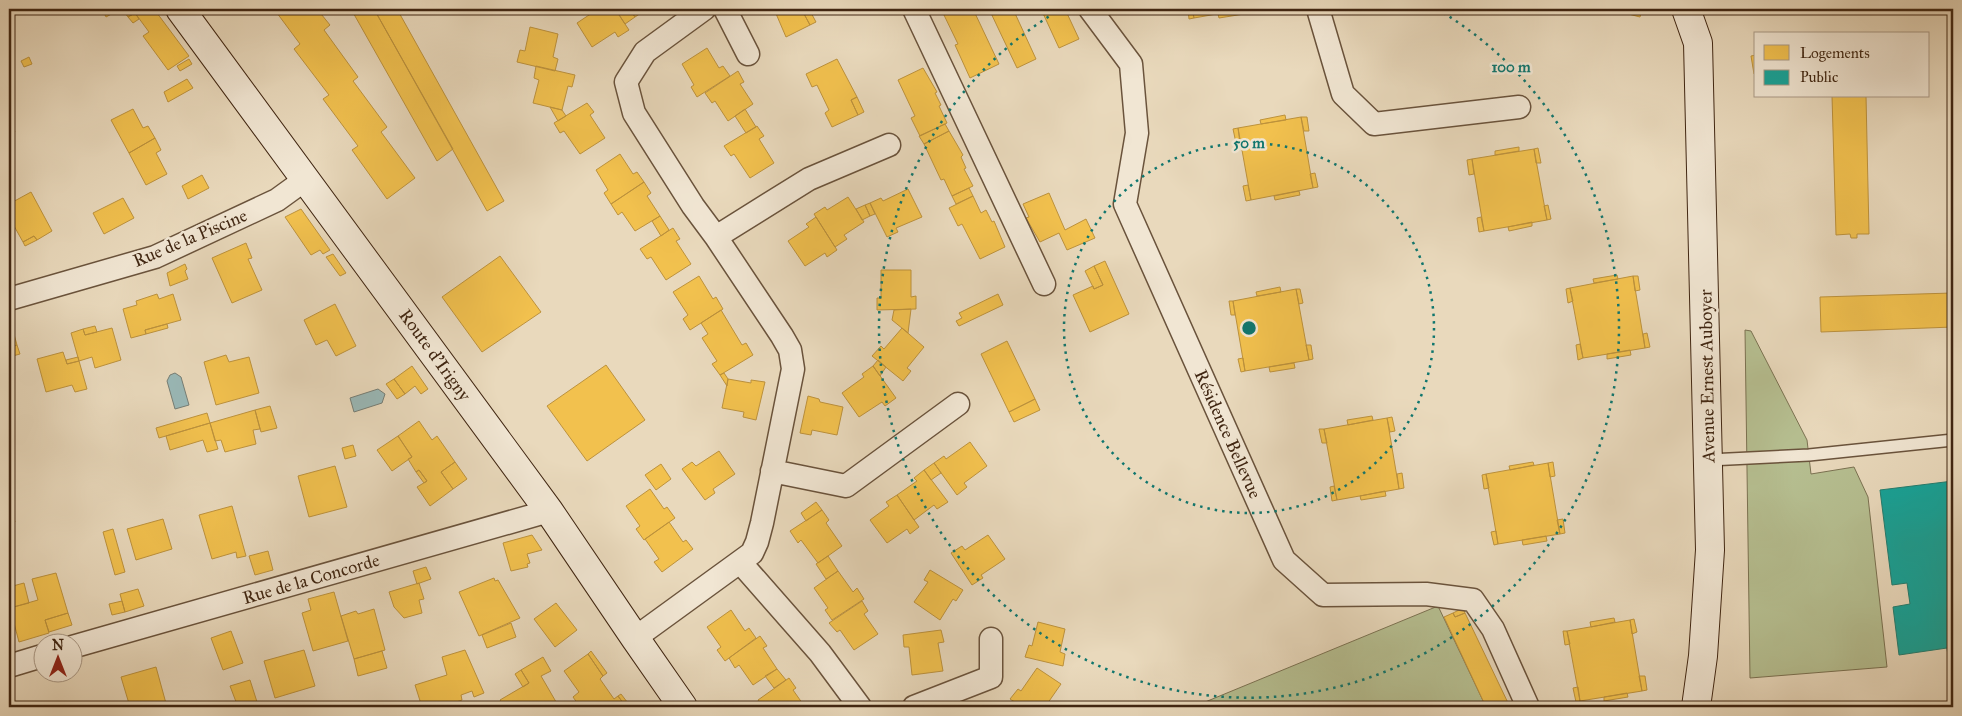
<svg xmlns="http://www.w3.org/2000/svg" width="1962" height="716" viewBox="0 0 1962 716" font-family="'IM FELL Great Primer',serif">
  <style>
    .green { fill: #b6bf91; stroke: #7b7252 }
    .water { fill: #9ab9b8; stroke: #767e76 }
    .homes { fill: #f2c14e; stroke: #bd923c }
    .public { fill: #17a398; stroke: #237e70 }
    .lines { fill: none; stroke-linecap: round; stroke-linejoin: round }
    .lane-casing { stroke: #6a533c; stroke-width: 14 }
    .street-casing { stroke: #6a533c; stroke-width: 25 }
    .secondary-casing { stroke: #402612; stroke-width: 30 }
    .lane { stroke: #f1e6d3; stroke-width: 11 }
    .street { stroke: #f1e6d3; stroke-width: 22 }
    .secondary { stroke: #f1e6d3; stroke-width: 28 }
    .ring { fill: none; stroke: #0f766e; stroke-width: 2.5; stroke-dasharray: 2.5 5 }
    .labels { text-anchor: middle; stroke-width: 5; stroke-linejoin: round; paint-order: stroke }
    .street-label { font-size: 18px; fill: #402612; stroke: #f1e6d3 }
    .centre { fill: #0f766e; stroke: #f1e6d3; stroke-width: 2.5 }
    .ring-label { font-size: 15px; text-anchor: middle; font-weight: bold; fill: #0f766e; stroke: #f1e6d3; stroke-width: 5; stroke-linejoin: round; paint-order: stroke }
  </style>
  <rect width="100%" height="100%" fill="#e9d9bc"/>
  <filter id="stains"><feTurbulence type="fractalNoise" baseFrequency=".004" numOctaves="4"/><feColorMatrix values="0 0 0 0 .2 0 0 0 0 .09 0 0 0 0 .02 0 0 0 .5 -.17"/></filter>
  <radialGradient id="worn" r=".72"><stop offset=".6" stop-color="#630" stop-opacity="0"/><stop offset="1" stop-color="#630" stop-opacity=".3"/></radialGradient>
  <!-- green -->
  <path class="green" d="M 1745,330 L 1751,331 L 1807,440 L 1811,474 L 1854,467 L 1868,497 L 1887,667 L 1750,678 Z
    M 1438,606 L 1486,707 L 1193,707 Z"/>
  <!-- water -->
  <path class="water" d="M 175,373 L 181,377 L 189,405 L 175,409 L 167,381 L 170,375 Z
    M 378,389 L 385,394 L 382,403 L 354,412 L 350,398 Z"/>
  <!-- homes -->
  <path class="homes" d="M 110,9 L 115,9 L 117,11 L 106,17 L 104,13 Z
    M 122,9 L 154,9 L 189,56 L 168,70 L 143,36 L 149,32 L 135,13 L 128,17 Z
    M 274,9 L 317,9 L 330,25 L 324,30 L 358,77 L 353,81 L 387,127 L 381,132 L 415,178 L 387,199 L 352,150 L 358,146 L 323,99 L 329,95 L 294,49 L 300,44 Z
    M 351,9 L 374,9 L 453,149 L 437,161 Z
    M 374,9 L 397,9 L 504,201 L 487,211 Z
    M 598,9 L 615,9 L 629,30 L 618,37 L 615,32 L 592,47 L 577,23 Z
    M 626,9 L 629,9 L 635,17 L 625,24 L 618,13 Z
    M 629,9 L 647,9 L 635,17 Z
    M 774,9 L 809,9 L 803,12 L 810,25 L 786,37 Z
    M 809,9 L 816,22 L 810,25 L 803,12 Z
    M 951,9 L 973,9 L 999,64 L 970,78 L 955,45 L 958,44 L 943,13 Z
    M 989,9 L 1013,9 L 1036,59 L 1017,68 Z
    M 1041,9 L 1065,9 L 1079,39 L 1059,48 Z
    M 1188,9 L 1192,9 L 1194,18 L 1189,19 Z
    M 1192,9 L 1245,9 L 1194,18 Z
    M 1243,9 L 1244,14 L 1219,18 L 1218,14 Z
    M 1609,9 L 1642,9 L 1640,17 Z
    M 135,13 L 139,19 L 133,23 L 128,17 Z
    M 530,27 L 558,34 L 553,57 L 558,59 L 555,71 L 517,62 L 520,50 L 525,51 Z
    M 707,48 L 719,68 L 723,66 L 730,76 L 697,97 L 691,87 L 694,85 L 682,64 Z
    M 1756,55 L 1756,73 L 1754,74 L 1751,56 Z
    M 29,57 L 32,64 L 24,67 L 21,61 Z
    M 189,59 L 192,64 L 180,71 L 177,66 Z
    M 837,59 L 857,97 L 851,100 L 858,115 L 832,127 L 825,113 L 829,110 L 817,85 L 812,87 L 806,74 Z
    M 536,66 L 575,75 L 572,87 L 568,86 L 562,110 L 533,103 L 539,80 L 534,78 Z
    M 923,68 L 937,92 L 935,93 L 941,105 L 939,106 L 947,123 L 920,136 L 911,118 L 915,116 L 898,80 Z
    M 738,71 L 744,82 L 740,84 L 753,104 L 728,121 L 715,101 L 712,103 L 705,93 Z
    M 187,79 L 193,88 L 168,102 L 164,92 Z
    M 1832,96 L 1866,96 L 1869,234 L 1857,234 L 1857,238 L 1851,238 L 1850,234 L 1836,235 Z
    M 857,97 L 864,112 L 858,115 L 851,100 Z
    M 587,103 L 594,112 L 590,115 L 605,138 L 580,154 L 564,131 L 560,133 L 554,123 Z
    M 550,107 L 562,110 L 566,116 L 558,121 Z
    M 133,109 L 143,128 L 148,126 L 155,138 L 129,153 L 111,120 Z
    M 745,109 L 756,127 L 746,133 L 735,116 Z
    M 1285,115 L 1286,120 L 1261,124 L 1260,120 Z
    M 1301,117 L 1307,117 L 1309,131 L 1304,131 Z
    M 1301,117 L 1313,188 L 1251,200 L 1238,128 Z
    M 9,122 L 15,132 L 9,136 Z
    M 945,124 L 949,131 L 924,144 L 919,136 Z
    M 757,126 L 764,136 L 759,139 L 774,163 L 750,178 L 734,154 L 731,156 L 724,146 Z
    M 1238,128 L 1240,143 L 1236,143 L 1233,129 Z
    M 949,131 L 963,155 L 961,157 L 966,168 L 964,169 L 973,186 L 952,196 L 944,179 L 941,180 L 924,144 Z
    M 155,138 L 161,150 L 156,153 L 167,174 L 146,185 L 129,153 Z
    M 1519,147 L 1519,151 L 1495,155 L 1495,151 Z
    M 1538,148 L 1541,163 L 1536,163 L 1534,149 Z
    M 1534,149 L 1547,220 L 1484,231 L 1472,159 Z
    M 620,154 L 633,174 L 637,172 L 644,182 L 611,204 L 604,193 L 608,190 L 596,170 Z
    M 1472,159 L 1474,174 L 1469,175 L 1467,160 Z
    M 1315,173 L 1318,187 L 1313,188 L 1310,174 Z
    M 202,175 L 209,188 L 188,199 L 182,186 Z
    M 644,182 L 651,193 L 647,196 L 660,216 L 635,231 L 622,212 L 618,215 L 611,204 Z
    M 1248,185 L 1251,200 L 1246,201 L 1243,186 Z
    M 969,188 L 973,196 L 956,204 L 952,196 Z
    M 908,189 L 922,217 L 896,228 L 898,232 L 887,237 L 870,203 L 881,198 L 883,201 Z
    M 1299,191 L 1300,195 L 1275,200 L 1274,196 Z
    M 31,192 L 52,231 L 37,240 L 34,236 L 23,242 L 9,217 L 9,204 Z
    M 1049,193 L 1065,230 L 1086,219 L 1095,238 L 1067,250 L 1059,233 L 1040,242 L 1026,218 L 1029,217 L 1023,204 Z
    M 973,196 L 981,213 L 986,210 L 992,222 L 994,221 L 1005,247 L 980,259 L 962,224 L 958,226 L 949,208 Z
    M 848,197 L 864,222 L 844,235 L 847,239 L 835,247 L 814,214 L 825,207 L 827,210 Z
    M 123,198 L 134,218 L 104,234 L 93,213 Z
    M 870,203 L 875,214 L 870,216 L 865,205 Z
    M 865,205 L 870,216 L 862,220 L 856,209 Z
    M 1548,205 L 1551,219 L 1547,220 L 1544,206 Z
    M 301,209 L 330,250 L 323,254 L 320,250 L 311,255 L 285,217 Z
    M 660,216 L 669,230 L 661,236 L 652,221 Z
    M 816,217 L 837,250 L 827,257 L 825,253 L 805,266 L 788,241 L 809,227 L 806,224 Z
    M 1481,217 L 1484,231 L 1479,232 L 1477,218 Z
    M 1532,222 L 1532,226 L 1509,231 L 1508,227 Z
    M 673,228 L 680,239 L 676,241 L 691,264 L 666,280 L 651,257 L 647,259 L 640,249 Z
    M 34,236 L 37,240 L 25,246 L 23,242 Z
    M 246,243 L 252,258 L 248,259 L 262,290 L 232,303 L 212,258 Z
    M 333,254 L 346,273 L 340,276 L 326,257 Z
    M 500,256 L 541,312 L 482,352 L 442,297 Z
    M 1105,261 L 1129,314 L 1090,332 L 1073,295 L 1093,286 L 1094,289 L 1103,285 L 1094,266 Z
    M 185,264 L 187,269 L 185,271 L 188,279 L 170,286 L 167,273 Z
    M 1094,266 L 1103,285 L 1094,289 L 1085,271 Z
    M 881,270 L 911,270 L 911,297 L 916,296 L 916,309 L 877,310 L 877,298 L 881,298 Z
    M 1617,275 L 1618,279 L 1594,283 L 1593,279 Z
    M 699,276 L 713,299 L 716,297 L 723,309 L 690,330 L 683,319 L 688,315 L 673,292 Z
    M 1633,276 L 1638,276 L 1640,290 L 1635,291 Z
    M 1633,276 L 1645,348 L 1583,358 L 1570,288 Z
    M 1280,287 L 1281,292 L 1257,296 L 1256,292 Z
    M 1570,288 L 1573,301 L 1568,303 L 1566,289 Z
    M 1296,289 L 1309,360 L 1245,371 L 1233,301 Z
    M 1296,289 L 1300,289 L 1303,303 L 1299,304 Z
    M 1952,293 L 1953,327 L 1821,332 L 1820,297 Z
    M 157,294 L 159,299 L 173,294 L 181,320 L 145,330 L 146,334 L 131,338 L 123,309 L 137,305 L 136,301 Z
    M 998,294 L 1003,305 L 959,326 L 956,321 L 962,318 L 959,313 Z
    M 1229,301 L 1233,301 L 1235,315 L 1231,315 Z
    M 335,304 L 356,346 L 336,356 L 327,340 L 316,345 L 304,320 Z
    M 911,309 L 908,333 L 892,320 L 894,310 Z
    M 721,310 L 742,345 L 746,343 L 753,355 L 720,375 L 712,364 L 717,361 L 702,338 L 708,334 L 701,323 Z
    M 167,324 L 168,328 L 146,334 L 145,330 Z
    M 95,326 L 97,332 L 85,335 L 83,329 Z
    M 12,327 L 17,345 L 9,348 L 9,328 Z
    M 112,328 L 121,360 L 95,368 L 92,357 L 79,361 L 71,333 L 83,329 L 85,335 Z
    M 902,328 L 924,347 L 907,368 L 911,371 L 903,381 L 872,356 L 881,346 L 884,349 Z
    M 1647,333 L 1650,347 L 1645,348 L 1643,334 Z
    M 1007,341 L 1035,399 L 1009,412 L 981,354 Z
    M 1580,344 L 1583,358 L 1578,360 L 1576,345 Z
    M 17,345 L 20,354 L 9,357 L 9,348 Z
    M 1306,345 L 1311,345 L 1313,359 L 1309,360 Z
    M 1630,350 L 1631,355 L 1607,359 L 1607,354 Z
    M 63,352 L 67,364 L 79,361 L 87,389 L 75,392 L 72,385 L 46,392 L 37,359 Z
    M 226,355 L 229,362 L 249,357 L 259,393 L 216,405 L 204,362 Z
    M 78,357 L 79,361 L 67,364 L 66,360 Z
    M 1243,358 L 1245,371 L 1241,372 L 1238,359 Z
    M 878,360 L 886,367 L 880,376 L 873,366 Z
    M 1294,363 L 1295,368 L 1270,372 L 1269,367 Z
    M 606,365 L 645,420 L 587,461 L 547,406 Z
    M 412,366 L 428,389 L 421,394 L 415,386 L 405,394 L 394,379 Z
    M 873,366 L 896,398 L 885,406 L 882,402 L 859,417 L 842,393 L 864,377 L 862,374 Z
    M 724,373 L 728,379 L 727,386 L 720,375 Z
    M 394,379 L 405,394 L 397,399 L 386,384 Z
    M 728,379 L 751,383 L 751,380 L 765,382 L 756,420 L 743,417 L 744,412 L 722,408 Z
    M 808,396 L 819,399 L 820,402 L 843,407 L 837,435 L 812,430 L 811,435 L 800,433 Z
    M 1035,399 L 1040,410 L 1014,422 L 1009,412 Z
    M 270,406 L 277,428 L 261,432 L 255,410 Z
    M 255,410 L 260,429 L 253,430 L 256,444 L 225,452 L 221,440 L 215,441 L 210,423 Z
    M 207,413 L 210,423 L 159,438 L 156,428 Z
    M 1372,416 L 1373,420 L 1348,425 L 1347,420 Z
    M 1392,417 L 1395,431 L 1390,432 L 1387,418 Z
    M 1387,418 L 1399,489 L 1337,500 L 1324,429 Z
    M 419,421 L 432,440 L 437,436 L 455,462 L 441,472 L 453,489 L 430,506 L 417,487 L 427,481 L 419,470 L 416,472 L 408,459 L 412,457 L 398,436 Z
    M 210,423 L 218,449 L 207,452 L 203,440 L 170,450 L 166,436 Z
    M 1319,429 L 1324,429 L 1327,443 L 1322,443 Z
    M 398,436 L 412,457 L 392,471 L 377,450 Z
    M 970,442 L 987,466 L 964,483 L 967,487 L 957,495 L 934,463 L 944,456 L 946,459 Z
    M 353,445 L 356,456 L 345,459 L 342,448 Z
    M 719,451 L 735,474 L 713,489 L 715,493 L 705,500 L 682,469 L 692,462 L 696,466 Z
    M 455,462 L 467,479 L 453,489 L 441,472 Z
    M 1533,462 L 1534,465 L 1510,470 L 1509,466 Z
    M 1553,462 L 1555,476 L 1550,477 L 1548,463 Z
    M 934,463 L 941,473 L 931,480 L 924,470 Z
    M 1548,463 L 1560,534 L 1498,544 L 1486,474 Z
    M 661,464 L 671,479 L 656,490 L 645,475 Z
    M 335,466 L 347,507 L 309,517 L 298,476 Z
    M 419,470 L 427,481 L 424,483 L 416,472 Z
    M 924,470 L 948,502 L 937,509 L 934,505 L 914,520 L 897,495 L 917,481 L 914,478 Z
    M 1402,473 L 1404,488 L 1399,489 L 1397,474 Z
    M 1486,474 L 1489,488 L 1484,489 L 1482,475 Z
    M 1334,486 L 1337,500 L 1332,501 L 1330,487 Z
    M 650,489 L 664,509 L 667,507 L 675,518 L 644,540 L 636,529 L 640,526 L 626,506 Z
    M 1385,491 L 1386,496 L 1361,500 L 1360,496 Z
    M 897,495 L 919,527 L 910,534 L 907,529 L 887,543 L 870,520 L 889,506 L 886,502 Z
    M 816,502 L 822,510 L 806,521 L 801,513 Z
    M 232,506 L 246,556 L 237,558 L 236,552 L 212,559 L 199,515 Z
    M 822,510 L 829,520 L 826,523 L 842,546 L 818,563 L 801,540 L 798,543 L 790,531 Z
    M 12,511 L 15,522 L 9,524 L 9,512 Z
    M 163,519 L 172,549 L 136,560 L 127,529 Z
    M 1563,519 L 1565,533 L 1560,534 L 1557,520 Z
    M 669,522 L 683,542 L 686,540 L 693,549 L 662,572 L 654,562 L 659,559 L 645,539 Z
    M 113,529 L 125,572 L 115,575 L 103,532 Z
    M 1496,531 L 1498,544 L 1494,545 L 1491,532 Z
    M 532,535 L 542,550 L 527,554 L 530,563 L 527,564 L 528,567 L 511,571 L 503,543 Z
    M 988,535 L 1005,559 L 981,575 L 983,578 L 972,585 L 951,553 L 962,546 L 965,550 Z
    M 1546,536 L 1547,541 L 1523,545 L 1522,540 Z
    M 268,551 L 273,570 L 255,575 L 249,556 Z
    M 828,556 L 838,571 L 826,579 L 816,564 Z
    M 426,567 L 431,579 L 417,584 L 413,571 Z
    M 930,570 L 963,590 L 956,601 L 953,599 L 940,620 L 914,602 L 928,582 L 924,580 Z
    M 838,571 L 853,592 L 857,588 L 864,599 L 832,620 L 825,610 L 828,608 L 814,588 Z
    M 56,573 L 68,613 L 45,620 L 49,633 L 19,642 L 10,608 L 38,600 L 32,579 Z
    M 494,578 L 495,581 L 498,580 L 520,618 L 479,636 L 459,592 Z
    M 24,583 L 29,603 L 10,608 L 9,587 Z
    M 419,583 L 424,599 L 419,600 L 422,613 L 404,618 L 394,607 L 389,592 Z
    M 138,589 L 144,606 L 125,612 L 120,594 Z
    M 334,592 L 348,641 L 313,651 L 302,613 L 311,610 L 308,599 Z
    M 122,601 L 125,612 L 112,615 L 109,604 Z
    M 862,601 L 868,611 L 864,614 L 878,634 L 854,650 L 840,630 L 837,632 L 829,623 Z
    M 556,603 L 577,630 L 555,647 L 534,619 Z
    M 1463,608 L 1465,613 L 1455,617 L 1453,613 Z
    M 374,609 L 385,650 L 354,659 L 341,616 L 356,611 L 358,614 Z
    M 731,610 L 745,631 L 749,628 L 756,638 L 725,661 L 717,650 L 721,647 L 707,627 Z
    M 68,613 L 72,625 L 49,632 L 45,620 Z
    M 1453,613 L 1455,617 L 1465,613 L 1510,707 L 1486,707 L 1444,617 Z
    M 1614,618 L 1615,622 L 1591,627 L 1590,622 Z
    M 1634,619 L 1637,632 L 1632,634 L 1630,620 Z
    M 1630,620 L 1642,691 L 1580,701 L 1567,631 Z
    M 1038,622 L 1065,629 L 1060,652 L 1065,654 L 1063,666 L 1025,657 L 1029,645 L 1032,646 Z
    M 511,623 L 516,637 L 487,648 L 482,635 Z
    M 941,630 L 944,642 L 938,643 L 943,671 L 912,675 L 909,647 L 904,647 L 903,635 Z
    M 231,631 L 243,663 L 223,670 L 211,638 Z
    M 1563,631 L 1567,631 L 1570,644 L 1565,645 Z
    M 760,636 L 767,646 L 763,648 L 777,669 L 753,685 L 739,665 L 735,668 L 729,658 Z
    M 304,650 L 315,686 L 275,698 L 264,661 Z
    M 465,650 L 484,693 L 474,697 L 472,691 L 461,695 L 462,700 L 445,706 L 445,707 L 422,707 L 415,685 L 447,675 L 442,657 Z
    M 382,651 L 387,668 L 358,676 L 354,659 Z
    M 591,651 L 607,673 L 603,676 L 588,654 Z
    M 588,654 L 603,676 L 600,679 L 614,699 L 618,696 L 626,707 L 580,707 L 573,697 L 579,692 L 564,671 Z
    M 543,657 L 551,671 L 541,676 L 559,707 L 529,707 L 528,706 L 525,707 L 505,707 L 500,700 L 529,683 L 521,670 Z
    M 156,667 L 167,707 L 130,707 L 121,677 Z
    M 1037,668 L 1061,684 L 1045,707 L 1022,707 L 1010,699 L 1018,689 L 1021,691 Z
    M 777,669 L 786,680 L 774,688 L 765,676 Z
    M 521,670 L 529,683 L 523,687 L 515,674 Z
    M 1639,676 L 1645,676 L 1647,690 L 1642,691 Z
    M 789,678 L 796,688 L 793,690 L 805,707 L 762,707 L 758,700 Z
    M 250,680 L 258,705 L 251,707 L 238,707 L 230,686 Z
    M 1578,687 L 1580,701 L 1576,702 L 1573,688 Z
    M 1627,693 L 1628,697 L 1604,701 L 1604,697 Z
    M 621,694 L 631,707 L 626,707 L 618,696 Z
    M 1013,701 L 1022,707 L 1007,707 L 1006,705 Z"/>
  <!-- public -->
  <path class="public" d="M 1953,481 L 1953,664 L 1949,664 L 1947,648 L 1899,655 L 1893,607 L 1910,604 L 1907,583 L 1892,585 L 1880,490 Z"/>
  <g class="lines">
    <defs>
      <path id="lane" d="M 1709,460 L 1809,455 L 1953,440"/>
      <path id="street" d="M 725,9 L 748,54
        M 914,9 L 1044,284
        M 1090,9 L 1131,64 L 1137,133 L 1125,204 L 1284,560 L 1323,595 L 1426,594 L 1473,600 L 1493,629 L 1528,707
        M 1318,9 L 1343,94 L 1374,124 L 1519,107
        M 716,237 L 809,179 L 889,145
        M 9,299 L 155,257 L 277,200 L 306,179
        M 772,471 L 846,486 L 958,404
        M 740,562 L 820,653 L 860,707
        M 635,638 L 752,553 L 757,542 L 762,523 L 793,369 L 790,350 L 782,336 L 716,237 L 693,206 L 634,113 L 626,82 L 645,52 L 704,9
        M 72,647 L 549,511
        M 9,666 L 42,656
        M 914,707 L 991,677 L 991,639"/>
      <path id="secondary" d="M 180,9 L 549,511 L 635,638 L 683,707
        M 1686,9 L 1698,43 L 1710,550 L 1703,656 L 1696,707"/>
    </defs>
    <!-- lane casing -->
    <use href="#lane" class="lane-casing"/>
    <!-- street casing -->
    <use href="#street" class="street-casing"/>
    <!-- secondary casing -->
    <use href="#secondary" class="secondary-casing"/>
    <!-- lane -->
    <use href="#lane" class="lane"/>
    <!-- street -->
    <use href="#street" class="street"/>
    <!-- secondary -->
    <use href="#secondary" class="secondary"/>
  </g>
  <!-- distance rings -->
  <g class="ring">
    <circle cx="1249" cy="328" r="185"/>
    <path d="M1437 9A370 370 0 1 1 1061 9"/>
  </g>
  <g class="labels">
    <!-- street labels -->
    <g class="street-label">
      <text transform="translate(190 238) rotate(-23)" y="6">Rue de la Piscine</text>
      <text transform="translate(435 355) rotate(54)" y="6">Route d'Irigny</text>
      <text transform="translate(1707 376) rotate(-91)" y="6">Avenue Ernest Auboyer</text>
      <text transform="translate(1228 434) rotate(66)" y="6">Résidence Bellevue</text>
      <text transform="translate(311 579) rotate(-16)" y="6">Rue de la Concorde</text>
    </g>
  </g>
  <circle cx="1249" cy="328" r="8" class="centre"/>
  <g class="ring-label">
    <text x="1511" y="72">100 m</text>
    <text x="1249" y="148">50 m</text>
  </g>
  <!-- margin -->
  <rect width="1962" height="716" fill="none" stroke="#e9d9bc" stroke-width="30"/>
  <rect x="10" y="10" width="1942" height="696" fill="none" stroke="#402612" stroke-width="2.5"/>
  <rect x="15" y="15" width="1932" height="686" fill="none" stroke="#402612"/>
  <!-- legend -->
  <rect x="1754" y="32" width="175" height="65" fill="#f1e6d3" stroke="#aa9986"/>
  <rect x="1764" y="45" width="25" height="15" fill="#f2c14e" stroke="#aa9986"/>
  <text x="1800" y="58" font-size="15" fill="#402612">Logements</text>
  <rect x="1764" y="70" width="25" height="15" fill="#17a398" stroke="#aa9986"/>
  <text x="1800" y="82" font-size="15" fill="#402612">Public</text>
  <!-- north arrow -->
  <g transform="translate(58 658)"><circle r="24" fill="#f1e6d3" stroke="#aa9986"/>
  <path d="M0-4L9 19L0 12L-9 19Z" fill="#8f2418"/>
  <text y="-8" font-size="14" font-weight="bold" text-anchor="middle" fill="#402612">N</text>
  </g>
  <rect width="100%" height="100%" filter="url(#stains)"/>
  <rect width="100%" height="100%" fill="url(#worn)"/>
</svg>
